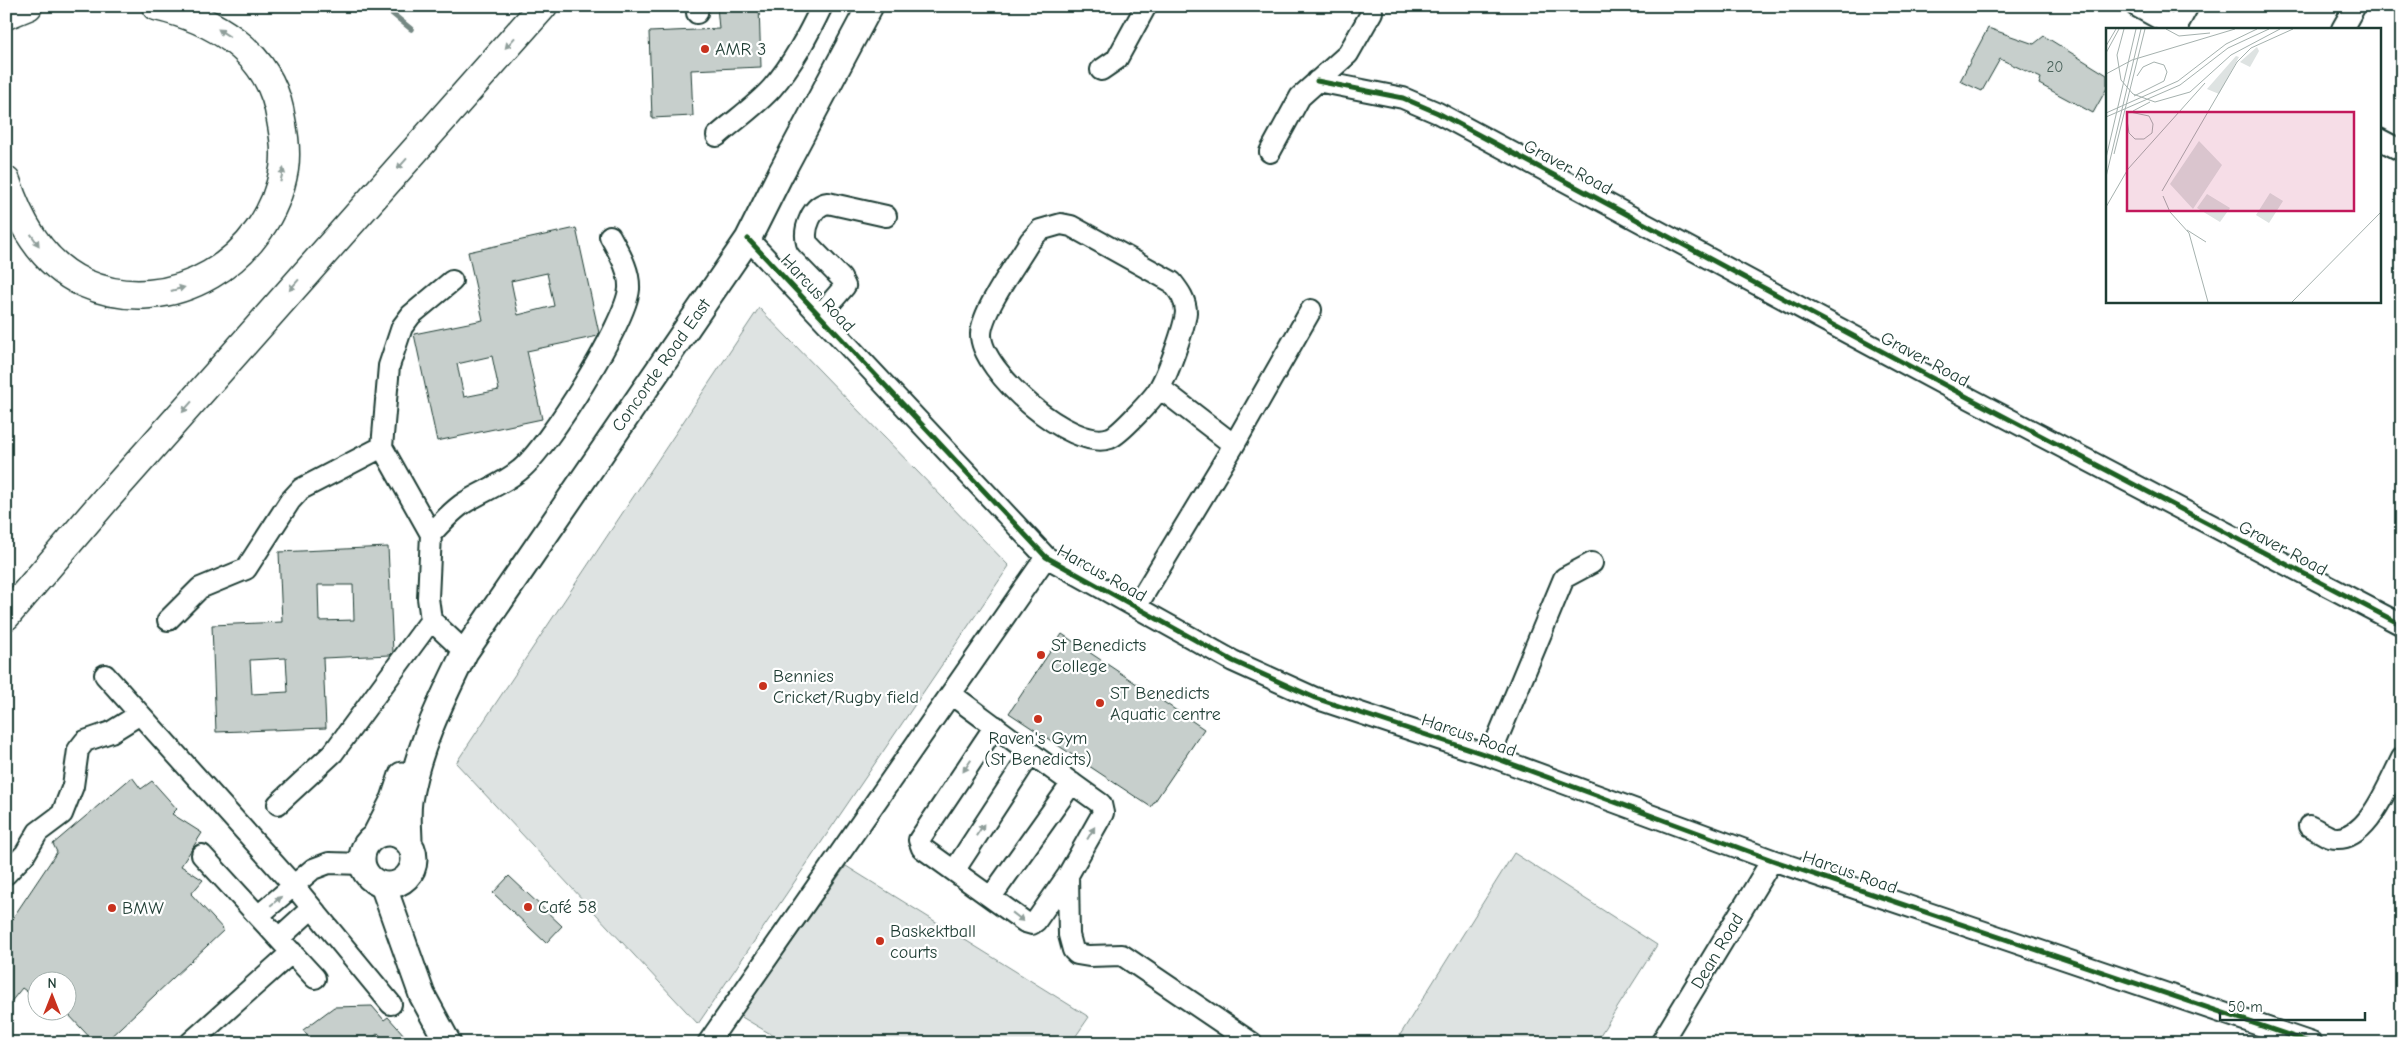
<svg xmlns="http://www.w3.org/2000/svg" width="2408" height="1049" viewBox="0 0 2408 1049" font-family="'Comic Neue',sans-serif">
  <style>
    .park { fill: #dee3e2; stroke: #7e908b }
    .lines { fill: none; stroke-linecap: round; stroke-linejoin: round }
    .stream { stroke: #758883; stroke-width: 5.5 }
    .building { fill: #c7cfcc; stroke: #1f3d34; fill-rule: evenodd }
    .minor-casing { stroke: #1f3d34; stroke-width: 24 }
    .major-casing { stroke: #1f3d34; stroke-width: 29 }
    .highway-casing { stroke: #1f3d34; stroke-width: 31 }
    .minor { stroke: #fff; stroke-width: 20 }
    .major { stroke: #fff; stroke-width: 25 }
    .highway { stroke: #fff; stroke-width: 28 }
    .cycleway-casing { stroke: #fff; stroke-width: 8 }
    .cycleway { stroke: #1b5e20; stroke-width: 5 }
    .oneway { fill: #8f9e9a }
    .poi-dot { fill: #c8321e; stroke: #fff; stroke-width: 2 }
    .labels { text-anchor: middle; stroke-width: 4.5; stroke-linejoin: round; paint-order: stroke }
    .number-label { font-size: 15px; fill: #49625a }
    .poi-label { font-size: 18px; fill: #1f3d34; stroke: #fff; text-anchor: start }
    .street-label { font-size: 18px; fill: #1f3d34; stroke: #fff }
    .inset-road { fill: none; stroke: #a5b1ae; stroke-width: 1 }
    .view { fill: #c2185b; fill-opacity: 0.15; stroke: #c2185b; stroke-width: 2.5 }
    .inset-edge { fill: none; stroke: #1f3d34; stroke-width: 2.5 }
  </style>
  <rect width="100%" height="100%" fill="#fff"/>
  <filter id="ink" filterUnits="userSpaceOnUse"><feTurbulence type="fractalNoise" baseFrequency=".02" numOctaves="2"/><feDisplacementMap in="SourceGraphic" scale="10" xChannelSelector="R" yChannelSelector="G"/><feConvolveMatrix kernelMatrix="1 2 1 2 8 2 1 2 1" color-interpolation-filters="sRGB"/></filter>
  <g filter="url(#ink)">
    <!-- park -->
    <path class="park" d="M 759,308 L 1009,566 L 698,1024 L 456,763 Z
      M 1514,853 L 1657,945 L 1595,1043 L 1395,1043 Z
      M 846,866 L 1089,1017 L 1071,1043 L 786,1043 L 740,1016 Z"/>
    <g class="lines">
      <!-- stream -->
      <path class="stream" d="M 383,6 L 411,29"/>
    </g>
    <!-- building -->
    <path class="building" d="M 717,6 L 759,6 L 761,67 L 691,70 L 693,116 L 652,118 L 649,32 L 719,29 Z
      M 1988,28 L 2034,44 L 2044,36 L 2107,75 L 2107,88 L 2093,113 L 2039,84 L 2041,78 L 2000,59 L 1982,91 L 1960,81 Z
      M 576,228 L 599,333 L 598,336 L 527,351 L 542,419 L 437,441 L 414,334 L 483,320 L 468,252 ZM 547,273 L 554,306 L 518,315 L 511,281 ZM 492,356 L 499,390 L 464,397 L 457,364 Z
      M 388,547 L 393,652 L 390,655 L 323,658 L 326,728 L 216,732 L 212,625 L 282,622 L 279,552 ZM 318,585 L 353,585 L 354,620 L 319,621 ZM 286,658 L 288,692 L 252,694 L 250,660 Z
      M 1062,634 L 1204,729 L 1151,807 L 1009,713 Z
      M 132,777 L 141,789 L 152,781 L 177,809 L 172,814 L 202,833 L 181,866 L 203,880 L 191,894 L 224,930 L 104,1043 L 95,1043 L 68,1014 L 68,982 L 38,982 L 38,1000 L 22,988 L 6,1008 L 6,928 L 57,852 L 53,844 Z
      M 509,876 L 562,926 L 546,943 L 493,893 Z
      M 372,1006 L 384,1020 L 388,1017 L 405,1036 L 397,1043 L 387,1043 L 378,1033 L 367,1043 L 313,1043 L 303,1030 L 334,1007 Z"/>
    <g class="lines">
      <defs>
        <path id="minor" d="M 2136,6 L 2178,29
          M 697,13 L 698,6
          M 2176,28 L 2188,6
          M 2342,29 L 2355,6
          M 1101,70 L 1117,59 L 1146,6
          M 1317,81 L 1403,98 L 1438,113 L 1969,398 L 2402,625
          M 717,136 C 735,120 756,106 772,88 C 793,64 808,35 822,6
          M 2379,139 L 2402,151
          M 1270,152 L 1300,97 L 1348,54 L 1372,12
          M 1061,224 L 1071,226 L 1172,282 C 1179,291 1186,300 1186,312 C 1185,327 1168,373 1160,387 C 1155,397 1119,435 1110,438 C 1072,452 980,371 981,334 C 982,310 1017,263 1030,241 L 1040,230 Z
          M 748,239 L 1046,557 L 1233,661 L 1315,698 L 1490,756 L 1772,860 L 2312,1043
          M 820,315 L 845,286 L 841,278 L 807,243 C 803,229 812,205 828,203 L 886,216
          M 1234,445 L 1311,310
          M 431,534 L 382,447 L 389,366 L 402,327 L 411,315 L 452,281
          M 1136,607 L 1234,445 L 1160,388
          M 168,620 L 200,588 L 246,569 L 290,501 L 301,489 L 382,447
          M 465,652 L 431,620 L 428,598 L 431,534 C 441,523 450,513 461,505 C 480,492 502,485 520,470 C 548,448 626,323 629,289 C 630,270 619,253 610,236
          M 105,675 L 294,886 L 391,1004
          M 951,694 C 1001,731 1050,768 1101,804 L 1103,813 L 1068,875 L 1036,921 L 1032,924 L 1025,922 L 922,848 L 919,840 L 995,726
          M 1490,756 L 1564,578 L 1592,563
          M 278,804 L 333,753 L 431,620
          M 2309,826 C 2316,829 2323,834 2330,837 C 2366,847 2389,783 2402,758
          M 202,855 L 315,978
          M 954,871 L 1031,753
          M 6,874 L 25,854 L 38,832 L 62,814 L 73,786 L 78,750 L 85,741 L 111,732 L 140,714
          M 1068,875 L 1069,935 L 1073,950 L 1077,954 L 1089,956 L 1122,955 L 1252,1043
          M 991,897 L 1072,783
          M 258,916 L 313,869 L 329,863 L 363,864
          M 279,938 L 312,908
          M 190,1043 L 292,952
          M 708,1043 L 1046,557
          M 1661,1043 L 1772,860"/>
        <path id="major" d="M362 859a26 26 0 1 1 52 0a26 26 0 1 1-52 0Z
          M 375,836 L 394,799 L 402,775
          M 409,843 C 409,830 407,815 409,801 C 417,749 442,699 465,652 L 748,239 L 781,173 L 870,6
          M 383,885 L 422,995 L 448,1043"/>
        <path id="highway" d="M 6,15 L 28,6
          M 6,181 C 19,221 42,264 84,283 C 170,321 269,260 284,169 C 287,149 283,129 279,109 C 266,50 212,19 156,6
          M 6,616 L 106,499 L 543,6"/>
      </defs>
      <!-- minor casing -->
      <use href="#minor" class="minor-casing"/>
      <!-- major casing -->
      <use href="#major" class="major-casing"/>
      <!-- highway casing -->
      <use href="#highway" class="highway-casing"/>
      <!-- minor -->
      <use href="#minor" class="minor"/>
      <!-- major -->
      <use href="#major" class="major"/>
      <!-- highway -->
      <use href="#highway" class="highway"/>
      <defs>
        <path id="cycleway" d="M 1317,81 L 1403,98 L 1438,113 L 1969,398 L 2402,625
          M 748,239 L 1046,557 L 1233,661 L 1315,698 L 1490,756 L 1772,860 L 2312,1043"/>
      </defs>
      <!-- cycleway casing -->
      <use href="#cycleway" class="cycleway-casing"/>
      <!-- cycleway -->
      <use href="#cycleway" class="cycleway"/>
    </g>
    <!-- one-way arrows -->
    <defs><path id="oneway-solid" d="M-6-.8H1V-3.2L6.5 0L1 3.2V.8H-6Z" transform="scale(1.25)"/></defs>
    <g class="oneway">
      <use href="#oneway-solid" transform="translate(224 33) rotate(-147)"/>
      <use href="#oneway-solid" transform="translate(510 43) rotate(132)"/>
      <use href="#oneway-solid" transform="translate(402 164) rotate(132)"/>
      <use href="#oneway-solid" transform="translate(282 175) rotate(-77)"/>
      <use href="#oneway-solid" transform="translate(35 240) rotate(55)"/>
      <use href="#oneway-solid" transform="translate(294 285) rotate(131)"/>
      <use href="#oneway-solid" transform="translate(178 289) rotate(-15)"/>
      <use href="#oneway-solid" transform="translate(187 407) rotate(131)"/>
      <use href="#oneway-solid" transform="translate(967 766) rotate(124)"/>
      <use href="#oneway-solid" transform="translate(980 830) rotate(-57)"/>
      <use href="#oneway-solid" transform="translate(1091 833) rotate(-59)"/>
      <use href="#oneway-solid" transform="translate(276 901) rotate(-40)"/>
      <use href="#oneway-solid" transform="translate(1018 917) rotate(38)"/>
    </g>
  </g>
  <!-- markers -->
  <g class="poi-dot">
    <circle cx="705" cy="49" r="5"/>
    <circle cx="1041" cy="655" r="5"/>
    <circle cx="763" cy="686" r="5"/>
    <circle cx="1100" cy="703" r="5"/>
    <circle cx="1038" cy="719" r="5"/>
    <circle cx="528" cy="907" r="5"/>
    <circle cx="112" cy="908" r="5"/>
    <circle cx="880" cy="941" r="5"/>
  </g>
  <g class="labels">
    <!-- number labels -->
    <g class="number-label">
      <text x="2055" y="72">20</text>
    </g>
    <!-- poi labels -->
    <g class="poi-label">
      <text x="715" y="55">AMR 3</text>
      <text x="1051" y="651">St Benedicts<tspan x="1051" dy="21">College</tspan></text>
      <text x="773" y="682">Bennies<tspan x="773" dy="21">Cricket/Rugby field</tspan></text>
      <text x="1110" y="699">ST Benedicts<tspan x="1110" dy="21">Aquatic centre</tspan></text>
      <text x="1038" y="744" text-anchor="middle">Raven's Gym<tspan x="1038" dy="21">(St Benedicts)</tspan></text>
      <text x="538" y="913">Café 58</text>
      <text x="122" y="914">BMW</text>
      <text x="890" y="937">Baskektball<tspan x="890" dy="21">courts</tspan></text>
    </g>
    <!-- street labels -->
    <g class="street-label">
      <text transform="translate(1568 167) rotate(28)" y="6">Graver Road</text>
      <text transform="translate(818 293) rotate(47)" y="6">Harcus Road</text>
      <text transform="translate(1925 359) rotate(28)" y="6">Graver Road</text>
      <text transform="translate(661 365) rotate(-55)" y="6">Concorde Road East</text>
      <text transform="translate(2283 548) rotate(28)" y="6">Graver Road</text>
      <text transform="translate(1102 573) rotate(29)" y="6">Harcus Road</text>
      <text transform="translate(1469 735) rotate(19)" y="6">Harcus Road</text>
      <text transform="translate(1850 872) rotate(19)" y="6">Harcus Road</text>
      <text transform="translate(1717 951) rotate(-59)" y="6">Dean Road</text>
    </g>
  </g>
  <!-- overview -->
  <g transform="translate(2106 28)">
    <rect width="275" height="275" fill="#fff"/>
    <path d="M 151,19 L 153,23 L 144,39 L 134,34 ZM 130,28 L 133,29 L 113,66 L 101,61 Z" fill="#dee3e2"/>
    <path d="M 93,113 L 116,137 L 87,181 L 64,156 ZM 164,165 L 177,173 L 163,195 L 150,187 ZM 101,166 L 124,180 L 114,194 L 91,180 Z" fill="#dee3e2"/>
    <path class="inset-road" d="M 18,1 L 11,27 L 15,52 L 27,66 L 49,74 L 84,64 L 125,27 L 174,1M 60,1 L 73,8 L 104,5M 0,18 L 10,1M 0,25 L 13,1M 0,46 L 26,32 L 129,1M 28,68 L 58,53 L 61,44 L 58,37 L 48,34 L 37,39 L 31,48M 27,83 L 44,74M 0,85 L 72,53 L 120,16 L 151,1M 0,89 L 74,57 L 122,20 L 163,1M 21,92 L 23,105 L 29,111 L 38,111 L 46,105 L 47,96 L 43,88 L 24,84M 8,126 L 39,1M 0,130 L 30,1M 0,149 L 35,1M 56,163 L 131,34 L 145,20 L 187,1M 57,168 L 64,184 L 83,205 L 102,274M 0,179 L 22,141 L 99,55M 81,202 L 100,214M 186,274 L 275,184"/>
    <path class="view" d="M 21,84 L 248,84 L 248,183 L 21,183 Z"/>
    <rect width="275" height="275" class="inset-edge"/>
  </g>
  <!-- margin -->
  <rect width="2408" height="1049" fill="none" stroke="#fff" stroke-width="25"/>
  <rect x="12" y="12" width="2383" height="1024" fill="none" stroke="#1f3d34" stroke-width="2" filter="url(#ink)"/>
  <!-- north arrow -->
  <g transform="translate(52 996)"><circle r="24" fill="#ffffff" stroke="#a5b1ae"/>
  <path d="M0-4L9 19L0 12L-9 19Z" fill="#c8321e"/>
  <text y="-8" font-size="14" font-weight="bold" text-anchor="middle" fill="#1f3d34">N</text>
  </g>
  <!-- scale -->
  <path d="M2220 1012v8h145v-8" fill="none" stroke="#1f3d34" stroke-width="2.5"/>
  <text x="2228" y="1012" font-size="15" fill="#1f3d34" stroke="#ffffff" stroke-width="4" paint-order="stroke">50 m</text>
</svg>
